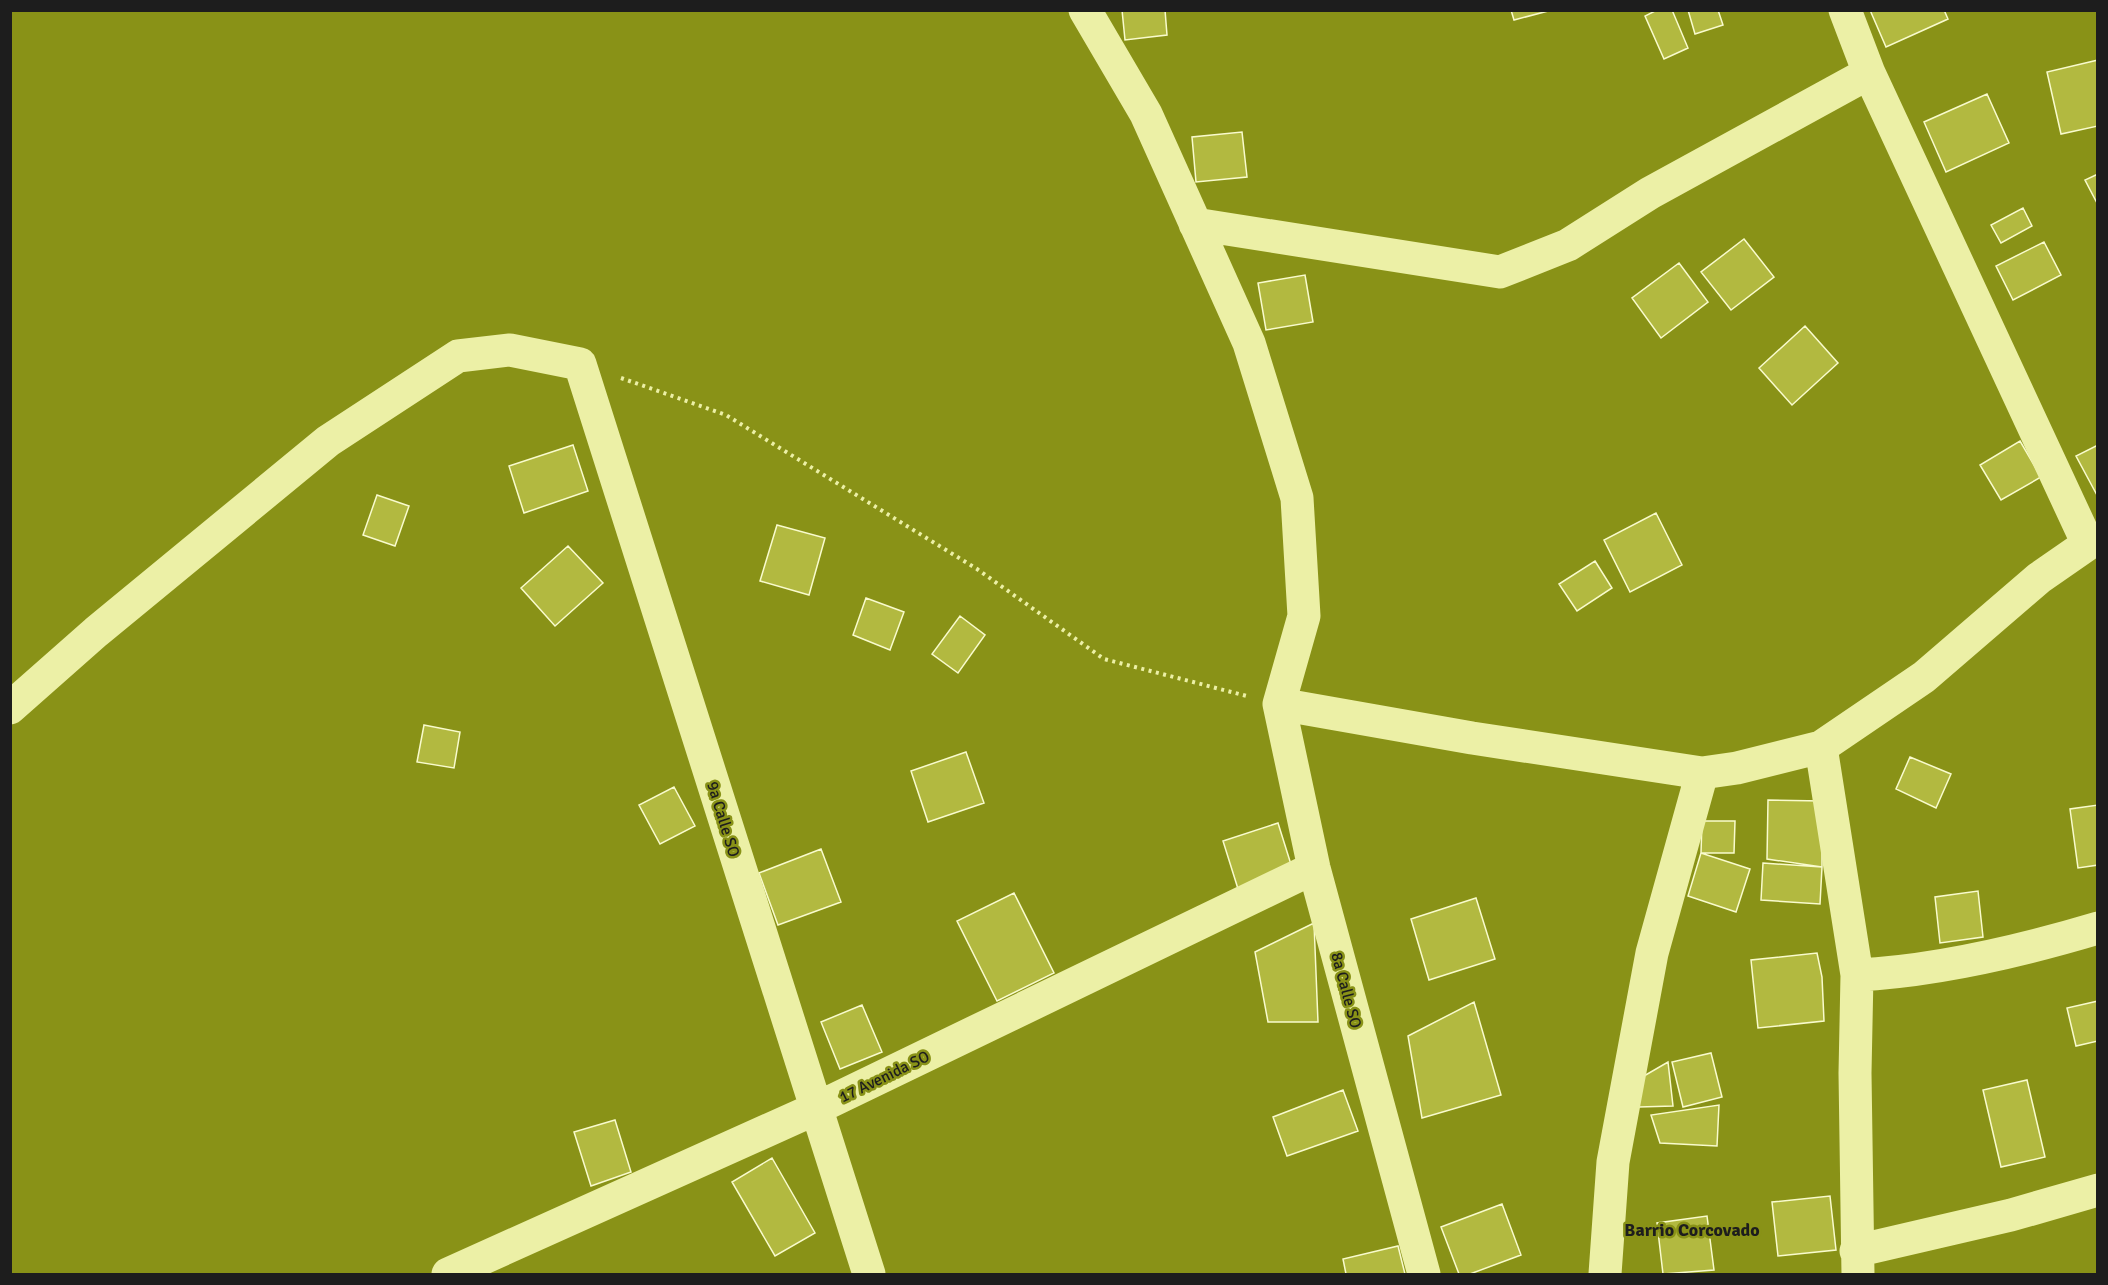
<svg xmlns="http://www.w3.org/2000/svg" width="2108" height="1285" viewBox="0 0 2108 1285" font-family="Signika,sans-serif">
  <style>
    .building { fill: #b2b940; stroke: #f9fbcd; stroke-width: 1.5 }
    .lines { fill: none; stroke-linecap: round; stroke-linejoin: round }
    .path { stroke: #ecf0a6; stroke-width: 4; stroke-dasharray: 3 4.5; stroke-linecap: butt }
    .minor { stroke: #ecf0a6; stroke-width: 33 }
    .labels { text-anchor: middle; stroke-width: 5; stroke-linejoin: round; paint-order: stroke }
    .street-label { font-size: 16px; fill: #1d1d1d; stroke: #899217 }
    .neighbourhood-label { font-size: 18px; font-weight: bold; fill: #1d1d1d; stroke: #899217 }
  </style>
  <rect width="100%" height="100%" fill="#899217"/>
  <!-- building -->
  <path class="building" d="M 1122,10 L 1165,10 L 1167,35 L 1125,40 Z
    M 1511,10 L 1552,10 L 1514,20 Z
    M 1657,10 L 1672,10 L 1688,48 L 1664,59 L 1645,16 Z
    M 1688,10 L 1718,10 L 1723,25 L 1695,34 Z
    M 1870,10 L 1944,10 L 1948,19 L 1886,47 Z
    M 2098,60 L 2098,126 L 2061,134 L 2047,72 Z
    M 1987,94 L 2009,143 L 1946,172 L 1924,122 Z
    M 1242,132 L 1247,177 L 1196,182 L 1192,137 Z
    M 2098,174 L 2098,205 L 2085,180 Z
    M 2023,208 L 2032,226 L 2001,243 L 1991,225 Z
    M 1744,239 L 1774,277 L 1731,310 L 1701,272 Z
    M 2044,242 L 2061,275 L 2013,300 L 1996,266 Z
    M 1679,263 L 1708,302 L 1661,338 L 1632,298 Z
    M 1305,275 L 1313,322 L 1266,330 L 1258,283 Z
    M 1805,326 L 1838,363 L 1792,405 L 1759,368 Z
    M 2020,441 L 2041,477 L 2001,500 L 1980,465 Z
    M 573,445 L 588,491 L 524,513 L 509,466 Z
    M 2098,445 L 2098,497 L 2076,456 Z
    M 377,495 L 409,506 L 395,546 L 363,535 Z
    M 1656,513 L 1682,565 L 1630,592 L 1604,540 Z
    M 777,525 L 825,538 L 809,595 L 760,581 Z
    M 568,546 L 603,583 L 555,626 L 521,588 Z
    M 1595,561 L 1612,588 L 1577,611 L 1559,584 Z
    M 866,598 L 904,612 L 890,650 L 853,635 Z
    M 960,616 L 985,635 L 958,673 L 932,654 Z
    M 424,725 L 460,732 L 454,768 L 417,762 Z
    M 966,752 L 984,803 L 928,822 L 911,771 Z
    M 1910,757 L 1951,774 L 1936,808 L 1896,789 Z
    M 674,787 L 695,826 L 660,844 L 639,805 Z
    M 1768,800 L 1822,801 L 1822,867 L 1767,859 Z
    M 2098,805 L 2098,865 L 2078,868 L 2070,809 Z
    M 1702,821 L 1735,821 L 1734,853 L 1701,853 Z
    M 1278,823 L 1294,874 L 1239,892 L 1223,841 Z
    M 821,849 L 841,902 L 778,925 L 759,873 Z
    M 1701,853 L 1750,869 L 1736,912 L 1688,896 Z
    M 1763,863 L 1822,867 L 1820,904 L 1761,900 Z
    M 1978,891 L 1983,937 L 1940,943 L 1935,897 Z
    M 1014,893 L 1054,973 L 997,1001 L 957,921 Z
    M 1476,898 L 1495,959 L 1429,980 L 1411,919 Z
    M 1314,923 L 1318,1022 L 1268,1022 L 1255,952 Z
    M 1817,953 L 1822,977 L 1824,1021 L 1758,1028 L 1751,960 Z
    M 2098,1001 L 2098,1041 L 2076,1046 L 2067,1008 Z
    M 1474,1002 L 1501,1095 L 1422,1118 L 1408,1036 Z
    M 862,1005 L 882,1052 L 840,1069 L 821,1022 Z
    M 1711,1053 L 1722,1097 L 1683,1107 L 1672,1062 Z
    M 1668,1062 L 1673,1106 L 1639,1107 L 1637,1080 Z
    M 2027,1080 L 2045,1157 L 2001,1167 L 1983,1090 Z
    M 1343,1090 L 1358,1131 L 1287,1156 L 1273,1117 Z
    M 1719,1105 L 1717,1146 L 1660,1143 L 1651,1115 Z
    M 615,1120 L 631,1172 L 591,1186 L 574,1132 Z
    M 772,1158 L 815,1233 L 775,1256 L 732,1182 Z
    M 1830,1196 L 1836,1250 L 1778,1256 L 1772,1202 Z
    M 1502,1204 L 1521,1255 L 1470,1274 L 1459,1274 L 1441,1227 Z
    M 1707,1216 L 1714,1270 L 1663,1274 L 1657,1223 Z
    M 1398,1246 L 1405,1274 L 1346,1274 L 1343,1259 Z"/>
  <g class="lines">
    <!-- path -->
    <path class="path" d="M 621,378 L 726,415 L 977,569 L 1104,659 L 1247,696"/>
    <!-- minor -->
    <path class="minor" d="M 1085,10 L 1146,114 L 1249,343 L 1297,498 L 1304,616 L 1279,704 L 1314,868 L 1424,1274
      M 1845,10 L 1869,73 L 2088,544
      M 1195,224 L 1500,272 L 1568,245 L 1650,193 L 1869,73
      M 1279,704 L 1472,738 L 1702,773 L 1737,768 L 1821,747 L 1924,677 L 2039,578 L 2088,544 L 2098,540
      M 10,708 L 96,632 L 328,441 L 458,356 L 510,350 L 580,364 L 869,1274
      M 1821,747 L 1857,975 L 1855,1073 L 1858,1274
      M 1857,975 C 1937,971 2021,951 2098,928
      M 1856,1251 L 2011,1215 L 2098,1190
      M 448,1274 L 815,1109 L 1314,868
      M 1605,1274 L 1613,1162 L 1652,953 L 1702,773"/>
  </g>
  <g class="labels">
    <!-- street labels -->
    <g class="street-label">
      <text transform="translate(724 819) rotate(73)" y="6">9a Calle SO</text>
      <text transform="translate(1347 990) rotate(75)" y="6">8a Calle SO</text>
      <text transform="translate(884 1076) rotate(-26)" y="6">17 Avenida SO</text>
    </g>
    <!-- neighbourhood labels -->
    <g class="neighbourhood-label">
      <text x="1692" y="1236">Barrio Corcovado</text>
    </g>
  </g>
  <!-- border -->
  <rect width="2108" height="1285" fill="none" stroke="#1d1d1d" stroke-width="24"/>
</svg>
